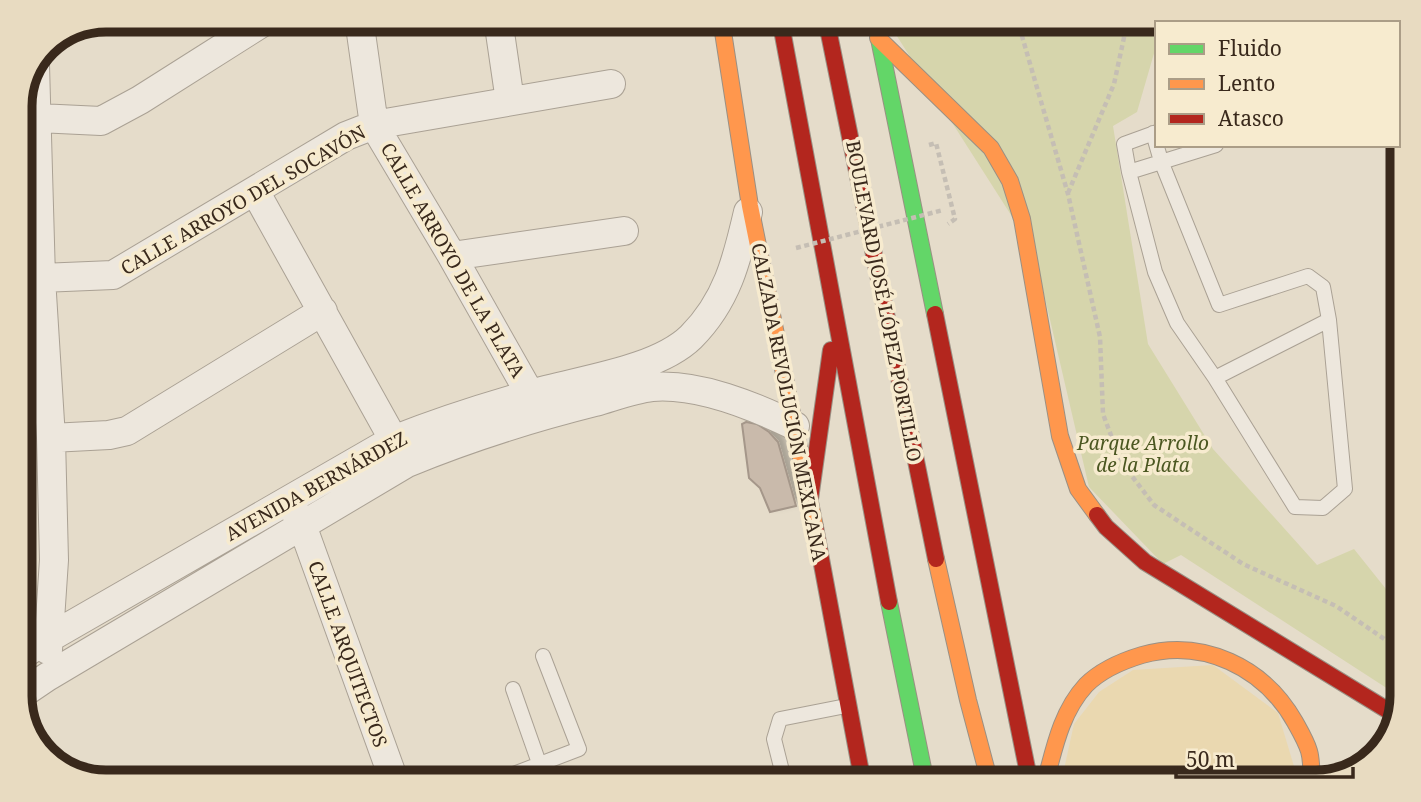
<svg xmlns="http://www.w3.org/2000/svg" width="1421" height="802" viewBox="0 0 1421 802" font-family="'Noto Serif',serif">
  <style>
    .green { fill: #d6d5ac }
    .sand { fill: #ead8b0 }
    .building { fill: #c9baab; stroke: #a5978a; stroke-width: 2; filter: url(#shadow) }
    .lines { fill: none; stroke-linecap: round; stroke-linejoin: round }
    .lane-casing { stroke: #aaa194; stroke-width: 16 }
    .street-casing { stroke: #aaa194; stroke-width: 30 }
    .fast-casing { stroke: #9a9084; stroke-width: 18 }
    .slow-casing { stroke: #9a9084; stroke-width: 18 }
    .jam-casing { stroke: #9a9084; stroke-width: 18 }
    .path { stroke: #c5beb4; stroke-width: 4.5; stroke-dasharray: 5 3.5; stroke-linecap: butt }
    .lane { stroke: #ede7dd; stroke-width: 14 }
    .street { stroke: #ede7dd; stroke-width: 28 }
    .fast { stroke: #63d668; stroke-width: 16 }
    .slow { stroke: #ff974d; stroke-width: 16 }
    .jam { stroke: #b3261e; stroke-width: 16 }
    .path-bridge { stroke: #c5beb4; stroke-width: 4.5; stroke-dasharray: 5 3.5; stroke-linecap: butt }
    .labels { text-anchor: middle; stroke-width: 7; stroke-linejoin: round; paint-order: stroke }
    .street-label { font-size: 19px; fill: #39291c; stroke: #f7ebcf }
    .park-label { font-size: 19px; font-style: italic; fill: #4b5721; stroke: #f7ebcf }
    .rim { fill: none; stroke: #39291c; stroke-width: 9 }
  </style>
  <defs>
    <filter id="shadow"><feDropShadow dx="6" dy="-6" stdDeviation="3.5" flood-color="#0004"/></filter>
  </defs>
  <rect width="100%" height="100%" fill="#e5dcca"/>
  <!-- green -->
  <path class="green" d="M 886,19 L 1164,19 L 1163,23 L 1157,23 L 1157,43 L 1137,112 L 1113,126 L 1148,344 L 1213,449 L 1317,565 L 1354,549 L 1402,609 L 1402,698 L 1181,555 L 1163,564 L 1089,487 L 1034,251 Z"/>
  <!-- sand -->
  <path class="sand" d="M 1213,665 L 1278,713 L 1299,783 L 1061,783 L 1074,724 L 1099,692 L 1133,670 Z"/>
  <!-- building -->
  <path class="building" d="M 746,422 L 757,424 L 769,432 L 778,442 L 796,506 L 770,512 L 760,488 L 749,478 L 742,424 Z"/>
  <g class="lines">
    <defs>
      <path id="lane" d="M 1398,93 L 1399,92
        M 1153,133 L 1161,161 L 1219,305 L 1308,276 L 1323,287 L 1329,320 L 1345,489 L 1323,508 L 1295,507 L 1215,378 L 1177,323 L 1155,272 L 1129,172 L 1216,145
        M 1129,172 L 1124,144 L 1157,132
        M 1215,378 L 1329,320
        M 513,689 L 546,783
        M 490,783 L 579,749 L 543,656
        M 785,783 L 774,739 L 780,719 L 846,706
        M 828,783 L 860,777"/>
      <path id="street" d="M 359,19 L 374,125 L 452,256 L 539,410
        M 498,19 L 510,101
        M 35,65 L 41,278 L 51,438 L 54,560 L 48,650
        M 38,118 L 101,121 L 140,100 L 268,19
        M 255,191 L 402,455
        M 452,256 L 624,231
        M 41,278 L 113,275 L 346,136 L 374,125 L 611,84
        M 51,438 L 109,435 L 127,431 L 323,311
        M 294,510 L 302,525 L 395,783
        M 19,657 L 49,638 L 393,440 C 438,422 485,407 531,394 C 578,380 656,371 691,337 C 727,301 737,260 748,212
        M 19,696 L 47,677 L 407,463 C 468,438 531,418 595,402 C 613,397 634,389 652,387 C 699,383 754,406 795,426"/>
      <path id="fast" d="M 878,34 L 935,314
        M 889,602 L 926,783"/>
      <path id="slow" d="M 721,19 L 750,206 L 815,527
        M 878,38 L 991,148 L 1010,181 L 1022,219 L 1060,436 L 1078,489 L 1097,515
        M 936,559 L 968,700 L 990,783
        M 1045,783 C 1054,749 1061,712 1086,685 C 1100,671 1122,661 1142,655 C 1203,638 1264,667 1295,722 C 1300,731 1306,741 1309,751 C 1312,761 1311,773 1312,783"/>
      <path id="jam" d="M 780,19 L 889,602
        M 826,19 L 936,559
        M 935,314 L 1030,783
        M 810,499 L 831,350
        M 1097,515 L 1106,527 L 1145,562 L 1397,716
        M 815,527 L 863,783"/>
    </defs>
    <!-- lane casing -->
    <use href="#lane" class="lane-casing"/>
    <!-- street casing -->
    <use href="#street" class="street-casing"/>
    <!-- fast casing -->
    <use href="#fast" class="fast-casing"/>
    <!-- slow casing -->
    <use href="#slow" class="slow-casing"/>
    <!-- jam casing -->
    <use href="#jam" class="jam-casing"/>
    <!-- path -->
    <path class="path" d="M 1017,19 L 1068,194 L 1100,337 L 1103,414 L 1121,462 L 1154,505 L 1243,564 L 1336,606 L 1402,651
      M 929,145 L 936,143 L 955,219 L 948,224
      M 1068,193 L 1114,84 L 1128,19"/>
    <!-- lane -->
    <use href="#lane" class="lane"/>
    <!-- street -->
    <use href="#street" class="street"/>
    <!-- fast -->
    <use href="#fast" class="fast"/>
    <!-- slow -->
    <use href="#slow" class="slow"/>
    <!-- jam -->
    <use href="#jam" class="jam"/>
    <!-- path-bridge -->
    <path class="path-bridge" d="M 796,248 L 943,210"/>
  </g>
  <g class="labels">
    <!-- street labels -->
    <g class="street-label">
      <text transform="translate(243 200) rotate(-30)" y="7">CALLE ARROYO DEL SOCAVÓN</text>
      <text transform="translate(453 260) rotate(60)" y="7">CALLE ARROYO DE LA PLATA</text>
      <text transform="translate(884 301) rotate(79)" y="7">BOULEVARD JOSÉ LÓPEZ PORTILLO</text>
      <text transform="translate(789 402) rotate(79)" y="7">CALZADA REVOLUCIÓN MEXICANA</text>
      <text transform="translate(316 486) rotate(-29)" y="7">AVENIDA BERNÁRDEZ</text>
      <text transform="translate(348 654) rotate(70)" y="7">CALLE ARQUITECTOS</text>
    </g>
    <!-- park labels -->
    <g class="park-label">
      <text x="1143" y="450">Parque Arrollo<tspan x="1143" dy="22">de la Plata</tspan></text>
    </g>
  </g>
  <!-- crop -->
  <path d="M0 0H1421V802H0ZM106 32H1316A74 74 0 0 1 1390 106V696A74 74 0 0 1 1316 770H106A74 74 0 0 1 32 696V106A74 74 0 0 1 106 32Z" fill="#e8dbc1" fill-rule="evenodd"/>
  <path class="rim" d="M106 32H1316A74 74 0 0 1 1390 106V696A74 74 0 0 1 1316 770H106A74 74 0 0 1 32 696V106A74 74 0 0 1 106 32Z"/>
  <!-- legend -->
  <rect x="1155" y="21" width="245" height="126" fill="#f7ebcf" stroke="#ab9d87" stroke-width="2"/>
  <rect x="1169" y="44" width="35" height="10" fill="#63d668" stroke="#ab9d87" stroke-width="2"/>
  <text x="1218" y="56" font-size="21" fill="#39291c">Fluido</text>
  <rect x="1169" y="79" width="35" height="10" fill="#ff974d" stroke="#ab9d87" stroke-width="2"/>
  <text x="1218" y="91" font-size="21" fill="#39291c">Lento</text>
  <rect x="1169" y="114" width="35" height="10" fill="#b3261e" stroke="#ab9d87" stroke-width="2"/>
  <text x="1218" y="126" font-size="21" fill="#39291c">Atasco</text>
  <!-- scale -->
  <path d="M1176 767v10h177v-10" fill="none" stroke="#39291c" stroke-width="3.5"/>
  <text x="1186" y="767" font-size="21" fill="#39291c" stroke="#f7ebcf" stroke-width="5" paint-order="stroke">50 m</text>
</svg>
